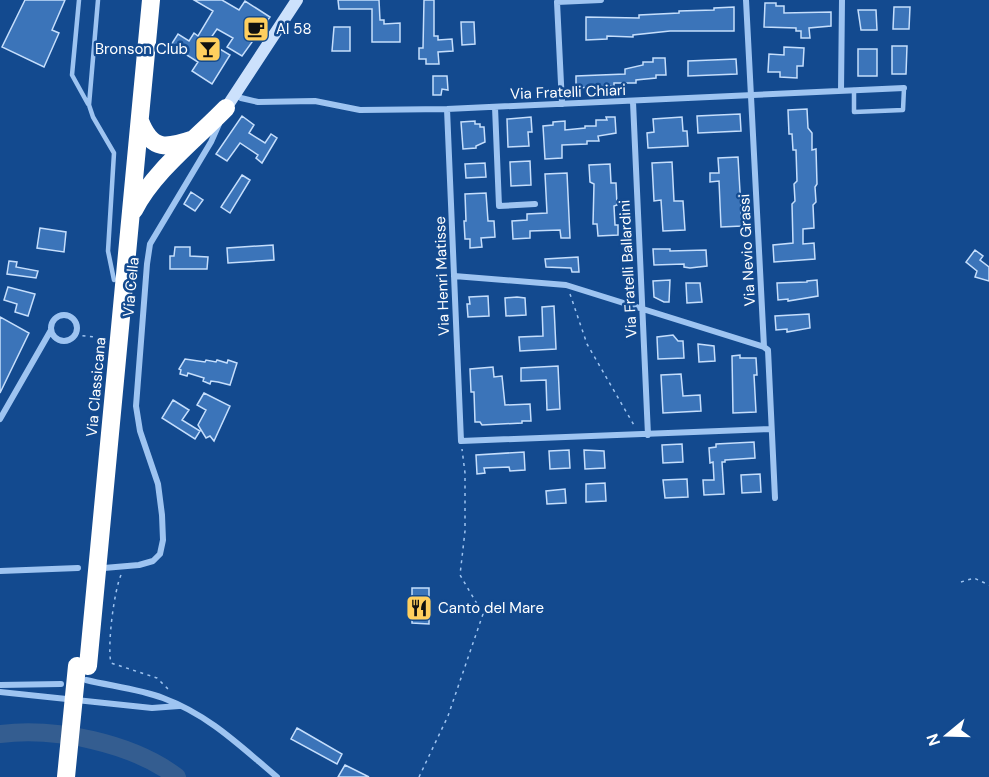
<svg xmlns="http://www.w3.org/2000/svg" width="989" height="777" viewBox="0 0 989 777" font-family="'DM Sans',sans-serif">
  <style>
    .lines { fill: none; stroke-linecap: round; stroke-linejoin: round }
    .river { stroke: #345d90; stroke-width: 18 }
    .building { fill: #3b74b9; stroke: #c5defc; stroke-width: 1.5 }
    .path { stroke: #9ec4f1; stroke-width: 1.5; stroke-dasharray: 3 4.5; stroke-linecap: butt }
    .lane { stroke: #9ec4f1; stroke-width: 4.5 }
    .street { stroke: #9ec4f1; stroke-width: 6 }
    .secondary { stroke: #cce1fc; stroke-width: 12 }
    .highway { stroke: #fff; stroke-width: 18 }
    .highway-bridge { stroke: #fff; stroke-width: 18 }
    .labels { text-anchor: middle; stroke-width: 5; stroke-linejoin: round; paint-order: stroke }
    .poi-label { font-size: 15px; fill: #fff; stroke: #134a8f; text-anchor: start }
    .street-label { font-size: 15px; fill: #fff; stroke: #134a8f }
  </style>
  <rect width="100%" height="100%" fill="#134a8f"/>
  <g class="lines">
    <!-- river -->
    <path class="river" d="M 0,734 C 56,727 132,743 177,777"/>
  </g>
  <!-- building -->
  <path class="building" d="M 25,0 L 65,0 L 52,30 L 59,33 L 44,67 L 2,47 Z
    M 194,0 L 222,0 L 239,10 L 245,1 L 270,17 L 242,56 L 227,47 L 233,38 L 217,29 L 208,42 L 230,55 L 212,84 L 192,71 L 198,62 L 171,45 L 178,34 L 189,41 L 194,33 L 198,36 L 213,11 Z
    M 338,0 L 379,0 L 380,20 L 384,20 L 384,24 L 400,23 L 400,42 L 372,42 L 372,9 L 339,9 Z
    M 424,0 L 434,0 L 434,36 L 438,36 L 438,40 L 452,39 L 453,51 L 438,52 L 439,64 L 426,64 L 426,59 L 419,59 L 419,48 L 423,48 Z
    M 765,3 L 776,3 L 776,6 L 784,6 L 784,13 L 831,12 L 831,26 L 809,28 L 810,38 L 801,38 L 801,31 L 796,31 L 796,28 L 764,27 Z
    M 734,7 L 734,31 L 670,31 L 633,35 L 633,37 L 607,36 L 607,39 L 586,40 L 586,17 L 639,18 L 639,15 L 679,13 L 679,11 L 714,10 L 714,8 Z
    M 894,7 L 910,7 L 909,29 L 893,29 Z
    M 858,10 L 876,10 L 877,30 L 861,30 Z
    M 461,22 L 474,22 L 475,44 L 462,45 Z
    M 334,27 L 350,27 L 350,51 L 332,51 Z
    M 892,46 L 907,46 L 906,74 L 892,74 Z
    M 784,47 L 804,48 L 803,66 L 797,66 L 797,78 L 780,77 L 780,72 L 768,72 L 769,54 L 784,55 Z
    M 858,49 L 877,49 L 877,76 L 858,76 Z
    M 653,58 L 665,58 L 666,75 L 656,75 L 656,78 L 636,80 L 636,83 L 614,83 L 614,86 L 576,88 L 576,76 L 625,74 L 625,69 L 643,65 L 643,62 L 653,62 Z
    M 736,59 L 737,74 L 688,76 L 688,61 Z
    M 433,76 L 447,76 L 448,90 L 442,89 L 441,95 L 433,95 Z
    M 807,109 L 808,128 L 812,133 L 812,150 L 816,149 L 817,184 L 815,187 L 816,202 L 813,205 L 814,228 L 803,229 L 803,244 L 814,243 L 815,259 L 774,262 L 773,245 L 793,243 L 792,204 L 795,201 L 794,184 L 797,181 L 796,150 L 793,150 L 792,134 L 789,134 L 788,110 Z
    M 740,114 L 741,131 L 698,133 L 697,116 Z
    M 242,116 L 254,125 L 249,133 L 265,143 L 271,134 L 277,138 L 262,163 L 256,158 L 258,155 L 240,143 L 227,161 L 216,154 Z
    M 531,117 L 532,132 L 528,132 L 529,146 L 508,147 L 507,119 Z
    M 606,117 L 615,117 L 616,133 L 598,136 L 599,141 L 587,141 L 587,144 L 562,145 L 562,158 L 545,159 L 543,126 L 553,125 L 553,122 L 565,121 L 565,130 L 585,128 L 585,126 L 596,126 L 596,120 L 607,120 Z
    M 682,117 L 683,131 L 687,131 L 688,146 L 648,148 L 647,133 L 654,132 L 653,119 Z
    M 475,121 L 475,124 L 480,124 L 480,127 L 484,127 L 485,142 L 476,146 L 476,148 L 463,149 L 461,122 Z
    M 738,157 L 742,226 L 721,227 L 719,181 L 710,182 L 710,173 L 719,173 L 718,158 Z
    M 530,161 L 531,185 L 511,186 L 510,162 Z
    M 672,162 L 674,201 L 683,201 L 685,230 L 663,231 L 661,200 L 654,201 L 652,163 Z
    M 485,163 L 486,177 L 466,178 L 465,164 Z
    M 610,164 L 611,183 L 616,183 L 617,205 L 614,206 L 615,225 L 618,225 L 618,235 L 598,236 L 597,224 L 593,224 L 594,184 L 590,182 L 589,165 Z
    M 567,173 L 570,238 L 561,238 L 560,230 L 530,231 L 530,238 L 513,239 L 512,221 L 527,220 L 527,214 L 547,213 L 545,174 Z
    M 242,175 L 250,180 L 230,213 L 221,207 Z
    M 191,192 L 203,200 L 195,211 L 184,204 Z
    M 486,193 L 488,221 L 494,221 L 495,237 L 481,238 L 482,247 L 470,248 L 470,239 L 465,239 L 464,221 L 466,221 L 465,194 Z
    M 40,228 L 66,232 L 64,252 L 37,248 Z
    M 273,245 L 274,260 L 228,263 L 227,248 Z
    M 175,247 L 190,247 L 190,256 L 208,257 L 207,269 L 170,269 L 170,256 L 174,256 Z
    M 653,249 L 670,249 L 670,251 L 706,250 L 707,266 L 690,268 L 684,267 L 684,264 L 654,265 Z
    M 975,250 L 983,256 L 980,260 L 989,267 L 989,281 L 975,277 L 977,271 L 966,262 Z
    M 578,257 L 579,272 L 572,272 L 571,268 L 546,267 L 545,259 Z
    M 9,261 L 17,262 L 16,267 L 38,271 L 36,278 L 7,274 Z
    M 670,280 L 669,302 L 664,302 L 654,297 L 653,281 Z
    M 817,280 L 818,296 L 788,301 L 788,299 L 778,300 L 777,283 L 807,282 L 807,281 Z
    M 686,283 L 700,283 L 702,302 L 687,303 Z
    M 8,287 L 35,294 L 28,316 L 15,312 L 17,304 L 4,300 Z
    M 488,296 L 489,316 L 468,317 L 467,304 L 470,304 L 469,297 Z
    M 517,297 L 525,298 L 526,315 L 506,316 L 505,298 Z
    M 554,306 L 556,349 L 520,351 L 519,337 L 543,336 L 542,307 Z
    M 809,314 L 810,328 L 787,332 L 787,329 L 776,330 L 775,316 Z
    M 0,317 L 29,333 L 0,393 Z
    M 673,335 L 678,341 L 683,341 L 684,358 L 658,359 L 657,337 Z
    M 698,344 L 714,346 L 715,361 L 699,362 Z
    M 740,355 L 740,358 L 756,358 L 757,375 L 754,375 L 756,412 L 733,413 L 732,356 Z
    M 185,359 L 205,362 L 206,360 L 216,362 L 217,360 L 227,363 L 228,360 L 237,363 L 230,385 L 218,382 L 211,381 L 210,384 L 203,381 L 204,378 L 188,373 L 187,376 L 180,374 L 181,370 L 179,369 Z
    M 558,366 L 560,409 L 547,410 L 546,380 L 521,381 L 521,368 Z
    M 493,367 L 494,377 L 502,376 L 505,405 L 530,404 L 531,421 L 522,421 L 522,423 L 482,425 L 480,422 L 475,422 L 474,392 L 471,392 L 470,369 Z
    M 681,374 L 683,396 L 700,395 L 701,411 L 663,413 L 661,375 Z
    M 204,393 L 230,406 L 214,441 L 210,436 L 206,438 L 198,425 L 206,410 L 197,405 Z
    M 173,400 L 189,410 L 182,420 L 200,431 L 195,439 L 162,418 Z
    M 754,442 L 755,458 L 725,460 L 725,462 L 722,462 L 724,494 L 704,495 L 703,480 L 714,480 L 713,462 L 710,463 L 709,448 L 716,447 L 716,444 Z
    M 682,444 L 683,462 L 663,463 L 662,445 Z
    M 569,450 L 570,468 L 550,469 L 549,451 Z
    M 584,450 L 604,451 L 605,468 L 585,469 Z
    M 524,452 L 525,470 L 510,471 L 509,467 L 484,468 L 485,473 L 477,474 L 476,455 Z
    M 760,474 L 761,492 L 742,493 L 741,475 Z
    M 687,479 L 688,497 L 665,498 L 663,480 Z
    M 605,483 L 606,501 L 586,502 L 586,484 Z
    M 565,489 L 566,503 L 547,504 L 546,491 Z
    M 412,588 L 429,588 L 429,624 L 412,623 Z
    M 297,728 L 342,754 L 337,764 L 291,739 Z
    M 345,765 L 369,777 L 338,777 Z"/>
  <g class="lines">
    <!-- path -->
    <path class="path" d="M 570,294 L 587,344 L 635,427
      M 75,335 L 95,337
      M 121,575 C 114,591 107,646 111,663 L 157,678 L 171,692
      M 961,582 L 974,578 L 989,585
      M 419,777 L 448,716 L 483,614 L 460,575 L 465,531 L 465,473 L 462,449"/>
    <!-- lane -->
    <path class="lane" d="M 79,0 L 72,75 L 88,104
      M 98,0 L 89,105 L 93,117 L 114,153 L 108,251 L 114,280
      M 854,90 L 854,112 L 903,110 L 904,88"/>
    <!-- street -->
    <path class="street" d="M 746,0 L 764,347 L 768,350 L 775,498
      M 841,91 L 842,0
      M 235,94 L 241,98 L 258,102 L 315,101 L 360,110 L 447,109 L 904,88
      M 633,102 L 648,435
      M 562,104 L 557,2 L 601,0
      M 495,107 L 499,206 L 535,204
      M 447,109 L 461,441 L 771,429
      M 454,276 L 566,285 L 764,347
      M51 328a13 13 0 1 1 26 0a13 13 0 1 1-26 0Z
      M 0,419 L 51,330
      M 104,568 L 139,565 L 153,561 L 160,554 L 163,540 L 162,515 L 158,484 L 140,431 L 136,406 L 147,264 L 150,244 L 211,142 L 219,124
      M 0,571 L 78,568
      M 86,680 C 111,686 139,689 163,698 C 209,715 240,746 277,777
      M 0,685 L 61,684
      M 0,692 L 152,708 L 179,706"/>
    <!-- secondary -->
    <path class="secondary" d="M 226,108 L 297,0"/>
    <!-- highway -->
    <path class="highway" d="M 140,121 C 152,152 167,148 194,139
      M 134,210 C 153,172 196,139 226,108
      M 88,666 L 151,0"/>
    <!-- highway-bridge -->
    <path class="highway-bridge" d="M 66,777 L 77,666"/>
  </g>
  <!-- icons -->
  <defs>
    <symbol id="cafe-square" viewBox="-11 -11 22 22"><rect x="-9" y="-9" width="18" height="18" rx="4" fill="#ffcf5e" stroke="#134a8f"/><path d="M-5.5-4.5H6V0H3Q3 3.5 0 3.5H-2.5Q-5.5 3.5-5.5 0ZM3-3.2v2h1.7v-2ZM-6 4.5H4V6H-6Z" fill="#111"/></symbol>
    <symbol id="bar-square" viewBox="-11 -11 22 22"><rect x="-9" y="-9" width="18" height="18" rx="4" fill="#ffcf5e" stroke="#134a8f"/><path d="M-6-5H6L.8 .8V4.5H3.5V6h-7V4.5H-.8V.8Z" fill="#111"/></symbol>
    <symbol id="restaurant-square" viewBox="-11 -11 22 22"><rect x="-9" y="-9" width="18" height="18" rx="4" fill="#ffcf5e" stroke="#134a8f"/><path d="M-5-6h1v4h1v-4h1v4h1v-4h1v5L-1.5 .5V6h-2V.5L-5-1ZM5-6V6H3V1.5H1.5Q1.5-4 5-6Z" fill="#111"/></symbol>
  </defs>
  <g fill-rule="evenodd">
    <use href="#cafe-square" x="241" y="14" width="30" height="30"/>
    <use href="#bar-square" x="193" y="34" width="30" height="30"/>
    <use href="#restaurant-square" x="404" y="593" width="30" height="30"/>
  </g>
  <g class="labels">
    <!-- poi labels -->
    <g class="poi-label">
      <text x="276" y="34">Al 58</text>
      <text x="188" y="54" text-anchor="end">Bronson Club</text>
      <text x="438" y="613">Canto del Mare</text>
    </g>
    <!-- street labels -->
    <g class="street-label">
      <text transform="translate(568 92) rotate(-2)" y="5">Via Fratelli Chiari</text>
      <text transform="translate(747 250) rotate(-93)" y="5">Via Nevio Grassi</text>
      <text transform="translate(628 269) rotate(-93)" y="5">Via Fratelli Ballardini</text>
      <text transform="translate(442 276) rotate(-92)" y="5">Via Henri Matisse</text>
      <text transform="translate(131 287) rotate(-85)" y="5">Via Cella</text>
      <text transform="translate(96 387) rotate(-85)" y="5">Via Classicana</text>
    </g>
  </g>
  <!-- north arrow -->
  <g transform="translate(947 735) rotate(251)" stroke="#134a8f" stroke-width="4.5" paint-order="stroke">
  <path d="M0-4.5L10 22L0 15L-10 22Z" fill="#ffffff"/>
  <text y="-9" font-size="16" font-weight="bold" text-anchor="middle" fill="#ffffff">N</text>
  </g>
</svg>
